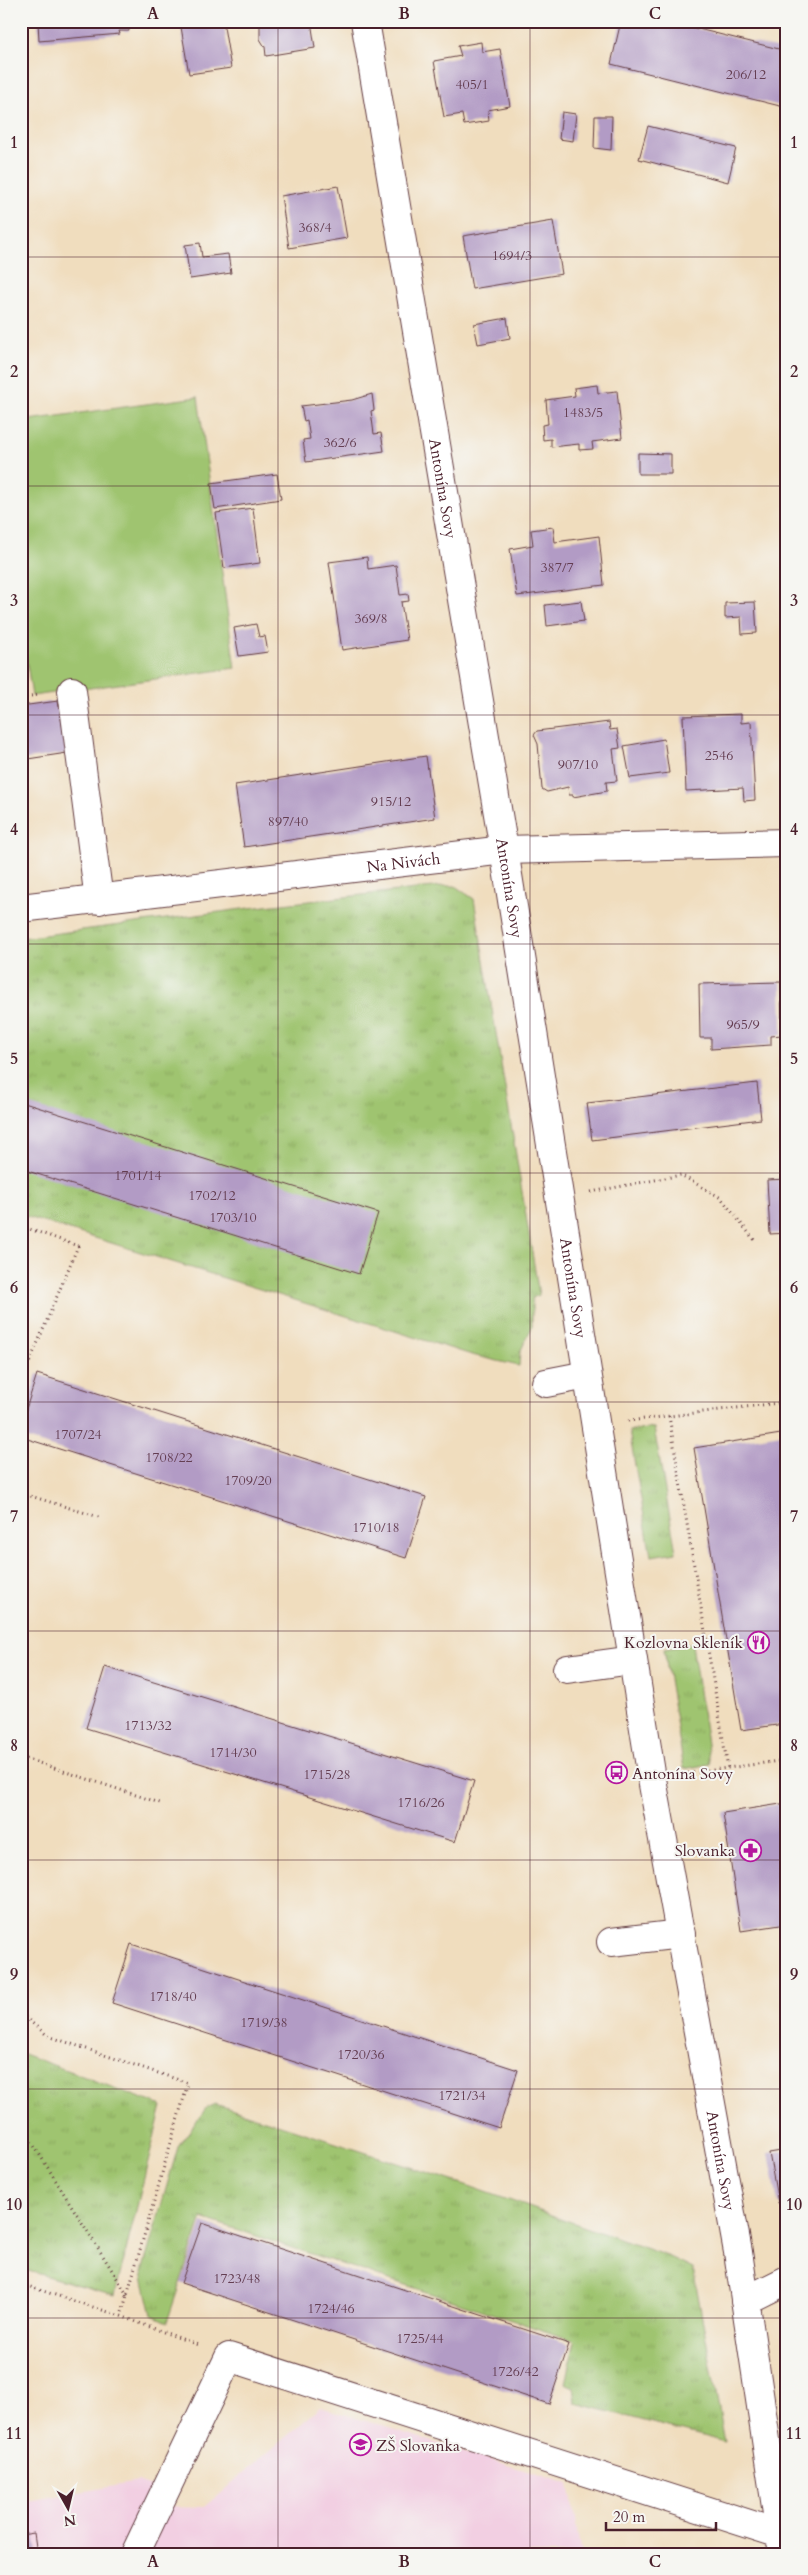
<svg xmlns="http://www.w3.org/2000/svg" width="808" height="2575" viewBox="0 0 808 2575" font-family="Cardo,serif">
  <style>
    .built { fill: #f2cfe2 }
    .grass { fill: url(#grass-tufts); stroke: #74724d }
    .garden { fill: #9fc46f; stroke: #74724d }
    .building { fill: #b29bc5 }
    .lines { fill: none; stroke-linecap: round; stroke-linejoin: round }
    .minor-casing { stroke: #633c41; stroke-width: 30 }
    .path { stroke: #633c41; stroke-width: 3; stroke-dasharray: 1 4; stroke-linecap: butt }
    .minor { stroke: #fff; stroke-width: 28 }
    .grid { fill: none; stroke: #4a1f2b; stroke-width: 1; stroke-opacity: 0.55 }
    .labels { text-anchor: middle; stroke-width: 4; stroke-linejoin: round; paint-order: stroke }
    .number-label { font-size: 14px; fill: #643e52 }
    .street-label { font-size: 16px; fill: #4a1f2b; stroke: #f6f6f2 }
    .poi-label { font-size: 16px; fill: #4a1f2b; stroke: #f6f6f2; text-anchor: end }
    .neatline { fill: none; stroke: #4a1f2b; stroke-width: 2 }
    .grid-label { font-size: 16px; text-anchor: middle; font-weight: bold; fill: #4a1f2b }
  </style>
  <defs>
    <pattern id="grass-tufts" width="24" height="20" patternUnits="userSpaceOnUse" patternTransform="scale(1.25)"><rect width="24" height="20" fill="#9fc46f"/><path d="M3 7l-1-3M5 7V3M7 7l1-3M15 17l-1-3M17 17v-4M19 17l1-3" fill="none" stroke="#8aa860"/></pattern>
  </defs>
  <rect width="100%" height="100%" fill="#f6f6f2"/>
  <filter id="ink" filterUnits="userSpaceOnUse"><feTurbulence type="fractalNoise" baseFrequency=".02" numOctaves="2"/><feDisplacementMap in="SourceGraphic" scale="10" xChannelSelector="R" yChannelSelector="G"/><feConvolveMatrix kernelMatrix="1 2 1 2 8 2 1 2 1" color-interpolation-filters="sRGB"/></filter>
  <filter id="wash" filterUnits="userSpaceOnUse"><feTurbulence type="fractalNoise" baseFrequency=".0096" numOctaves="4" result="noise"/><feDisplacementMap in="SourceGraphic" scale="20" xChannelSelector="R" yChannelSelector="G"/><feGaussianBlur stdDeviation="1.12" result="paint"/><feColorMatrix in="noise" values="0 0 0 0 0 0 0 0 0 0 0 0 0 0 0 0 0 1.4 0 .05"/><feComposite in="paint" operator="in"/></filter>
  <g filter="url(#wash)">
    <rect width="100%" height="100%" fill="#f0ddbe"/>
    <!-- built -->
    <path class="built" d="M 321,2407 L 569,2484 L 581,2554 L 21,2554 L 21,2502 L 138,2482 L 157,2489 L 167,2506 L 204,2507 Z"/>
    <!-- grass -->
    <path class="grass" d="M 442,886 L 455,886 L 474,899 L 539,1295 L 532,1298 L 532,1327 L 520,1352 L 519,1366 L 472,1355 L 21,1215 L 21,938 L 265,906 Z
      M 654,1428 L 676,1552 L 651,1556 L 629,1431 Z
      M 692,1644 L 710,1764 L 684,1769 L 664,1649 Z
      M 21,2053 L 162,2106 L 115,2295 L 21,2269 Z
      M 215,2104 L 469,2186 L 670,2257 L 693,2268 L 725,2442 L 576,2403 L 574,2387 L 565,2383 L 575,2341 L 202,2218 L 167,2322 L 152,2315 L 142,2272 L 178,2147 L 206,2108 Z"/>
    <!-- garden -->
    <path class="garden" d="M 198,397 L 235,668 L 32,696 L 21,626 L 21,421 Z"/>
    <g id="blocks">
      <!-- building -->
      <path class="building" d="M 38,21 L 129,21 L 129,31 L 119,31 L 120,34 L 39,41 Z
        M 214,21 L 223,21 L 231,68 L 189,74 L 181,27 Z
        M 260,21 L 311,21 L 315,48 L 266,56 L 265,47 L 260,39 Z
        M 621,21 L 666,21 L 787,51 L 787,96 L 784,107 L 611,64 Z
        M 481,42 L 482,52 L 500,49 L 510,106 L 488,110 L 489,121 L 464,125 L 462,114 L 444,117 L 434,61 L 461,56 L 458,46 Z
        M 562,112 L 576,114 L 573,141 L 559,139 Z
        M 595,116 L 612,116 L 611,150 L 594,148 Z
        M 648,126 L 736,148 L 728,182 L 639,159 Z
        M 786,177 L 787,177 L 787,194 L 781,193 Z
        M 338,186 L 347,238 L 289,248 L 281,196 Z
        M 553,221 L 562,274 L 472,289 L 463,236 Z
        M 200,243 L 202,257 L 228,254 L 231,273 L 190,279 L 185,245 Z
        M 507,318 L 510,338 L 478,344 L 474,324 Z
        M 597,385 L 598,393 L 617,391 L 622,438 L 592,442 L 593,449 L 579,450 L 579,444 L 551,447 L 551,439 L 543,440 L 542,425 L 548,424 L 546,400 L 575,396 L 574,388 Z
        M 372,394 L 374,410 L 371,411 L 374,434 L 381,433 L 384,451 L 306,462 L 303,440 L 310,439 L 307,420 L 304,421 L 301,406 L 352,400 Z
        M 638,453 L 671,454 L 671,474 L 638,474 Z
        M 277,474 L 281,499 L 215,509 L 211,483 Z
        M 253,508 L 260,563 L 224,568 L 216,513 Z
        M 553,527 L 555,542 L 599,536 L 604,585 L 517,596 L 510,549 L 533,545 L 531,530 Z
        M 367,557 L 368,569 L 396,565 L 400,595 L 408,594 L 409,601 L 401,602 L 407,640 L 342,650 L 329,562 Z
        M 581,601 L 584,621 L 547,626 L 545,605 Z
        M 755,602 L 757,633 L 742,634 L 741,617 L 725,618 L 725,603 Z
        M 256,624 L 259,637 L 265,636 L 268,652 L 239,656 L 234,628 Z
        M 58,701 L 67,753 L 21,760 L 21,706 Z
        M 741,714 L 741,723 L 751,722 L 755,800 L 744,801 L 743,788 L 686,791 L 683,716 Z
        M 609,722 L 610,730 L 617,729 L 620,748 L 613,749 L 617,781 L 606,782 L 607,791 L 573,797 L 573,795 L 569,795 L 568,787 L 547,792 L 542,789 L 538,744 L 534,735 L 537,731 Z
        M 664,739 L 669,773 L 630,778 L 624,746 Z
        M 426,756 L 435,818 L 244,847 L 235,785 Z
        M 781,982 L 782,1035 L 771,1036 L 771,1045 L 711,1049 L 711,1038 L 700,1038 L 699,984 Z
        M 757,1083 L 761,1119 L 592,1140 L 587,1103 Z
        M 21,1102 L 378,1213 L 359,1274 L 21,1169 Z
        M 787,1179 L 787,1233 L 770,1234 L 767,1180 Z
        M 37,1374 L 426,1497 L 406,1558 L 21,1437 L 21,1425 Z
        M 787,1433 L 787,1730 L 785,1730 L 784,1724 L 741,1730 L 694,1448 Z
        M 105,1667 L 474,1781 L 455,1842 L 86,1728 Z
        M 787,1803 L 787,1924 L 741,1931 L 723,1813 Z
        M 131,1944 L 518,2070 L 499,2128 L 112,2003 Z
        M 787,2150 L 787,2206 L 784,2207 L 778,2203 L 769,2153 Z
        M 202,2223 L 569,2344 L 549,2404 L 181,2283 Z
        M 34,2533 L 37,2554 L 21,2554 L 21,2535 Z"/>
    </g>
  </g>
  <g filter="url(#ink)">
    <use href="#blocks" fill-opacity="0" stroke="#633c41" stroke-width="1"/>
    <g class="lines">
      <defs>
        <g id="minor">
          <path id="s1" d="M 365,21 L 504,850 L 652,1779 L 738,2252 L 783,2554"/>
          <path d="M 72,691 L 99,900"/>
          <path id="s2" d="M 21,908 L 504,850 L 787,843"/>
          <path d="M 546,1383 L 587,1375"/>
          <path d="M 567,1669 L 633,1660"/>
          <path d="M 611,1942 L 681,1934"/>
          <path d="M 745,2301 L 787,2280"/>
          <path d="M 135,2554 L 229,2357 L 780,2534"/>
        </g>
      </defs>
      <!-- minor casing -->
      <use href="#minor" class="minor-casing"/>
      <!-- path -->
      <path class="path" d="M 21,697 L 39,695
        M 591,1192 L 681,1175 L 721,1198 L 755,1241
        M 21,1226 L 78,1246 L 30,1361 L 21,1373
        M 669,1416 L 728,1769
        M 628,1421 L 787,1402
        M 21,1493 L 102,1518
        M 21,1593 L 25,1604 L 21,1629
        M 21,1757 L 160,1803
        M 683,1774 L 787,1760
        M 21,2014 L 48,2036 L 188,2083 L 121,2316 L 198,2345
        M 21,2125 L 128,2296
        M 21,2284 L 121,2316"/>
      <!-- minor -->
      <use href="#minor" class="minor"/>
    </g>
  </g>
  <!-- grid -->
  <path class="grid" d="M 278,21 L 278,2554M 530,21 L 530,2554M 21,257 L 787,257M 21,486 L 787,486M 21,715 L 787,715M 21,944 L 787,944M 21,1173 L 787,1173M 21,1402 L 787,1402M 21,1631 L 787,1631M 21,1860 L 787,1860M 21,2089 L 787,2089M 21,2318 L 787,2318"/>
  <!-- icons -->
  <defs>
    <symbol id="restaurant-ring" viewBox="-11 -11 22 22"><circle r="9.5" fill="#f6f6f2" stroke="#b5179e" stroke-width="1.5"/><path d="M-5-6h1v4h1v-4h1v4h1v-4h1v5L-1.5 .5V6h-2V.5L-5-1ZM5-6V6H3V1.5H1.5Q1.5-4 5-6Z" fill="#b5179e"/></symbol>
    <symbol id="bus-ring" viewBox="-11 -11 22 22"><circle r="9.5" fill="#f6f6f2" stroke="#b5179e" stroke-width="1.5"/><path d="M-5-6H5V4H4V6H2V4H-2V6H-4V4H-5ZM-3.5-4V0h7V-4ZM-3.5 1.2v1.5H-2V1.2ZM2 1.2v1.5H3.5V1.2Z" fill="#b5179e"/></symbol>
    <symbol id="pharmacy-ring" viewBox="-11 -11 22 22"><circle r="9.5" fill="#f6f6f2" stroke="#b5179e" stroke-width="1.5"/><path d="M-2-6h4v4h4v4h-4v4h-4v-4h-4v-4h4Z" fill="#b5179e"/></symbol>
    <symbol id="school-ring" viewBox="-11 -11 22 22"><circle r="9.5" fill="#f6f6f2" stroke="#b5179e" stroke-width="1.5"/><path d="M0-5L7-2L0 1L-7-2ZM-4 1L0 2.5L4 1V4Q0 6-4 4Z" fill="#b5179e"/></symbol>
  </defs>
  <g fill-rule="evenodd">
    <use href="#restaurant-ring" x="746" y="1630" width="25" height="25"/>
    <use href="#bus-ring" x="604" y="1760" width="25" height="25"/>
    <use href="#pharmacy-ring" x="738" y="1838" width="25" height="25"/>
    <use href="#school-ring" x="348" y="2432" width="25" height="25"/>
  </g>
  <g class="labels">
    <!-- number labels -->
    <g class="number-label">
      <text x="746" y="79">206/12</text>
      <text x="472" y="89">405/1</text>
      <text x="315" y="232">368/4</text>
      <text x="512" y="260">1694/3</text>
      <text x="583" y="417">1483/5</text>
      <text x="340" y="447">362/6</text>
      <text x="557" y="572">387/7</text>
      <text x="371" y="623">369/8</text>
      <text x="719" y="760">2546</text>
      <text x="578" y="769">907/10</text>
      <text x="391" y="806">915/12</text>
      <text x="288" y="826">897/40</text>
      <text x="743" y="1029">965/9</text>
      <text x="138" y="1180">1701/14</text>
      <text x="212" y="1200">1702/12</text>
      <text x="233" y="1222">1703/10</text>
      <text x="78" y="1439">1707/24</text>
      <text x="169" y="1462">1708/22</text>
      <text x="248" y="1485">1709/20</text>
      <text x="376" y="1532">1710/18</text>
      <text x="148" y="1730">1713/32</text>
      <text x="233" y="1757">1714/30</text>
      <text x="327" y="1779">1715/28</text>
      <text x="421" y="1807">1716/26</text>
      <text x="173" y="2001">1718/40</text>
      <text x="264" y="2027">1719/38</text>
      <text x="361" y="2059">1720/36</text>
      <text x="462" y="2100">1721/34</text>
      <text x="237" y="2283">1723/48</text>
      <text x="331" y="2313">1724/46</text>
      <text x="420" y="2343">1725/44</text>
      <text x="515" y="2376">1726/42</text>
    </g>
    <!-- street labels -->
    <g class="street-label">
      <text dy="6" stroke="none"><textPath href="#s1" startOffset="474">Antonína Sovy</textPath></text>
      <text dy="6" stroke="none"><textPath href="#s2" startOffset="385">Na Nivách</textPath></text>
      <text dy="6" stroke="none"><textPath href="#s1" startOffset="879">Antonína Sovy</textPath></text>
      <text dy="6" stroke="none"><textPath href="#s1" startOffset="1284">Antonína Sovy</textPath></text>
      <text dy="6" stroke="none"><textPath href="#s1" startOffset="2169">Antonína Sovy</textPath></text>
    </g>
    <!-- poi labels -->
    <g class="poi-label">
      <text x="743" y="1648">Kozlovna Skleník</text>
      <text x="632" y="1779" text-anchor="start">Antonína Sovy</text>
      <text x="735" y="1856">Slovanka</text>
      <text x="376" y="2451" text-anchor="start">ZŠ Slovanka</text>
    </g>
  </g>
  <!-- margin -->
  <rect width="808" height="2575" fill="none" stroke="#f6f6f2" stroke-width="55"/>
  <!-- north arrow -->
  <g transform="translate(68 2508) rotate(172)" stroke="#f6f6f2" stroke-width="4" paint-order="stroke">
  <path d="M0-4L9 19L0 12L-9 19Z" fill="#4a1f2b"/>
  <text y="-8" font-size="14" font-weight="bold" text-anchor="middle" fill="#4a1f2b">N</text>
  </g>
  <!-- scale -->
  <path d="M606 2522v8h110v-8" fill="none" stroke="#4a1f2b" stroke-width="2.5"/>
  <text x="613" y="2522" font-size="15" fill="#4a1f2b" stroke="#f6f6f2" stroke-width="4" paint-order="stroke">20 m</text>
  <rect x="28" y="28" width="752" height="2520" class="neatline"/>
  <g class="grid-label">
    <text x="153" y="19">A</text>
    <text x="404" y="19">B</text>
    <text x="655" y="19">C</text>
    <text x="14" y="148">1</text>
    <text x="794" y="148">1</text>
    <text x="14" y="377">2</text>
    <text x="794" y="377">2</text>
    <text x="14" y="606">3</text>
    <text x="794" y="606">3</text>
    <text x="14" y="835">4</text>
    <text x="794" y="835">4</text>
    <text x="14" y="1064">5</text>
    <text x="794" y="1064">5</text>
    <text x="14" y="1293">6</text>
    <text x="794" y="1293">6</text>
    <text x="14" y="1522">7</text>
    <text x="794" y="1522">7</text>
    <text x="14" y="1751">8</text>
    <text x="794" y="1751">8</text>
    <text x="14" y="1980">9</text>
    <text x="794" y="1980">9</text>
    <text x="14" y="2210">10</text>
    <text x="794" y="2210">10</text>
    <text x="14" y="2439">11</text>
    <text x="794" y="2439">11</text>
    <text x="153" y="2567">A</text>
    <text x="404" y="2567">B</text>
    <text x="655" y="2567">C</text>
  </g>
</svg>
